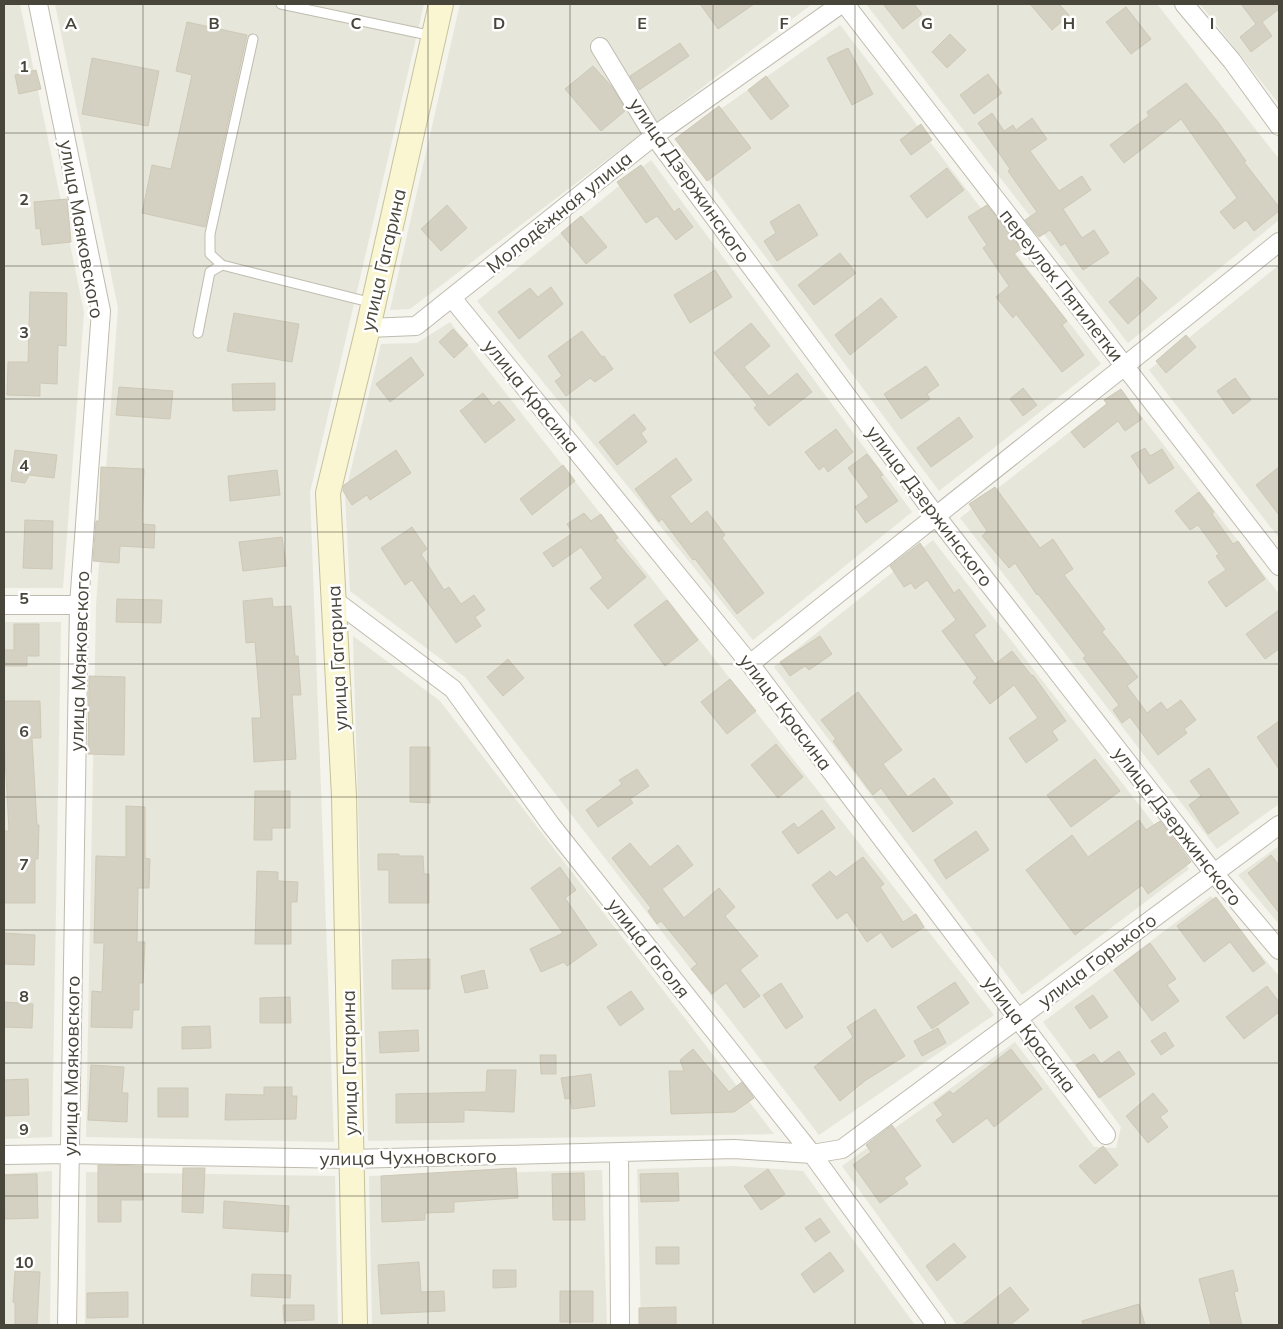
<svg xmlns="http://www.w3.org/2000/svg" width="1283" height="1329" font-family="Mulish,sans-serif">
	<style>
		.residential { fill: #e7e6da }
		.building { fill: #d4d0c2; stroke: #cec9b6 }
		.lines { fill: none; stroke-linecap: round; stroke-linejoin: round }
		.service-casing { stroke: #bfbcaf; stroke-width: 11 }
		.minor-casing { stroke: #bfbcaf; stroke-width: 20 }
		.secondary-casing { stroke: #c6c29a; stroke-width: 26 }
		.service { stroke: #fff; stroke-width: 9 }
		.minor { stroke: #fff; stroke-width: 18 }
		.secondary { stroke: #f9f6d1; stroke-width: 24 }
		.grid { fill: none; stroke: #48453a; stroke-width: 1; stroke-opacity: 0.55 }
		.labels { text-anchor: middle; stroke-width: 5; stroke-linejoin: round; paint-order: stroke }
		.street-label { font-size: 19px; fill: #48453a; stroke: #fff }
		.grid-label { font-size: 16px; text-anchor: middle; font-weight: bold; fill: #48453a; stroke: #fff; stroke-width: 5; stroke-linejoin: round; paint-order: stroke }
	</style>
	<rect width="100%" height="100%" fill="#f4f3ec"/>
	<path class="residential" d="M4,4H20L84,312L63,588H4Z
		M55,4H424L310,492L334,1142L86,1137L96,606L118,308Z
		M460,4H812L410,309L390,310Z
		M866,4H1157L1279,159V220L1128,343Z
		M1200,4H1279V104Z
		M840,25L1101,364L939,491L678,139Z
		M651,160L912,512L753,640L477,301Z
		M1279,265V538L1149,370Z
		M450,322L994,1015L819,1135L465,677L350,591L345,495L381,344L417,343Z
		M1122,391L1279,594V804L1217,849L960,518Z
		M933,540L1189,869L1022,995L774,667Z
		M4,622H61L52,1137L4,1139Z
		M353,636L440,701L774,1134L368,1141Z
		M1279,846V924L1238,875Z
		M1211,896L1279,976V1325H957L842,1166L1015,1042L1094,1147L1116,1148L1121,1127L1043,1022Z
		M734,1166L803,1171L915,1325H641L637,1169Z
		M602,1170L607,1325H372L369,1176Z
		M52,1171L50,1325H4V1174Z
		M86,1172L335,1176L338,1325H85Z"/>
	<path class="building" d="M700,4H754L718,29Z
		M883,4H914L922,14L903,29Z
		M1030,4H1059L1069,15L1052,30Z
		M1241,4H1279V9L1262,22L1272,36L1251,52L1240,37L1256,24Z
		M1126,7L1151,39L1131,54L1106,22Z
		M187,22L247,35L205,227L142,213L152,165L171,169L192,75L176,71Z
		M950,34L966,50L947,68L932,52Z
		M680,43L689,56L639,90L630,76Z
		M848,48L873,94L852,105L827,58Z
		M92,58L159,71L148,126L82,114Z
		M593,66L613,88L626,110L601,131L565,89Z
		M36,70L41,89L19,94L15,75Z
		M988,74L1002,93L974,114L960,95Z
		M766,76L789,106L771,120L748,90Z
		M1186,83L1218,122L1246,161L1244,162L1279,207V211L1254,231L1246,220L1234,229L1220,212L1237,198L1181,119L1124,163L1110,145L1149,116L1147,112Z
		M719,106L751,148L707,181L675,139Z
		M992,113L1004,131L1013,125L1016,130L1032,118L1047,139L1030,151L1059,191L1082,176L1091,190L1063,209L1082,238L1094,230L1109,253L1083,270L1065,243L1061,246L1050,230L1039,237L1025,220L1037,212L1008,171L1010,169L978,123Z
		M921,124L932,140L911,155L900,140Z
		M641,165L674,212L679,208L693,227L676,240L657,216L646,223L617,182Z
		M947,168L964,190L927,218L910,196Z
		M67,199L71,242L42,245L40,228L36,229L34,202Z
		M799,204L818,235L777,261L764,241L776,233L770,222Z
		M447,205L467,228L441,251L421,229Z
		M987,205L1021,249L1014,254L1067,321L1062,325L1084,355L1062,372L1016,314L1013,318L996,297L1009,286L983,248L987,245L968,217Z
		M581,216L607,247L586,264L561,233Z
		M840,253L856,273L814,305L798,285Z
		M715,270L732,297L690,323L674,295Z
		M1138,277L1157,298L1128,324L1109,302Z
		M551,287L563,304L519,339L498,312L530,288L538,297Z
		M30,292L67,293L66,346L58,345L57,384L40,383V396L7,395L8,362H28Z
		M881,298L897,317L850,355L835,335Z
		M234,313L299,324L292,362L227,351Z
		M751,323L770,346L744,367L769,396L797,373L812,392L769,426L754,408L757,405L733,376L736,373L733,376L714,353Z
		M453,329L468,345L454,358L439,342Z
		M582,331L602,357L604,356L613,369L595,382L590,378L566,396L555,381L562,376L548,356Z
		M1186,335L1196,347L1166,373L1156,361Z
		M411,357L424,375L390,402L376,384Z
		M926,366L939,385L927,394L930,399L901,419L884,394Z
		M1235,378L1251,400L1233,414L1217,391Z
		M275,383V410L233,411L232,384Z
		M119,387L173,391L170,419L116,415Z
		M1023,388L1037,405L1023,416L1010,399Z
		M1121,389L1142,419L1125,431L1118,421L1084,448L1071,432L1107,404L1104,400Z
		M483,393L493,406L499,401L515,420L485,443L460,411Z
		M634,414L646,429L641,433L647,442L617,465L599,442Z
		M959,417L973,437L931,467L917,448Z
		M836,429L853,452L828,472L824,466L819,470L805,452Z
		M1145,448L1150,456L1162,449L1174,468L1149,484L1131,456Z
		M15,450L57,455L54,478L29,475L25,483L11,481Z
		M396,450L411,473L370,500L367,495L352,505L343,491L344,485Z
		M867,454L883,475L880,476L898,501L866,523L855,507L869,497L848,468Z
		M676,458L692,480L670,496L691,524L707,511L725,535L722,538L764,593L737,614L695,559L693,560L662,519L659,522L635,489Z
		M563,465L575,481L532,515L520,499Z
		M101,467L144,469L142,524L155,525L154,548L120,546L119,563L93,561L96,521H99Z
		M1279,467V515L1256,485Z
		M277,470L280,495L230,501L228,476Z
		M995,487L1040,548L1053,539L1073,569L1064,575L1105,629L1102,632L1138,677L1127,686L1147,713L1161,702L1167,710L1181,700L1196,720L1184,729L1187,733L1158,755L1130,717L1122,723L1113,710L1119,705L1083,658L1086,656L1038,594L1037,595L1015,563L1009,568L982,536L987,531L969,504Z
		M1199,492L1214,512L1212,514L1233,544L1238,541L1265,579L1226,607L1208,582L1226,570L1216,556L1219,554L1198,525L1190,530L1175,511Z
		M584,513L591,521L601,514L618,538L615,540L646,577L608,609L590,588L603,578L581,547L553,567L543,553L573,533L567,524Z
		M25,520L53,521L52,569L23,568Z
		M412,527L427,549L421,554L444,590L449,587L461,604L474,595L485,610L475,617L481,626L456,643L412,580L405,585L381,548Z
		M282,537L286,566L243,571L239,542Z
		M920,543L954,593L959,589L986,626L974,635L995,664L1012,651L1032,676L1033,675L1066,721L1052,731L1058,740L1026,763L1009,738L1038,718L1014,685L990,704L973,682L977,678L942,631L956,620L927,580L915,589L911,583L904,587L890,566Z
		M272,598L273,607L291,606L295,656H298L301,695H292L296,759L254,762L252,718H261L255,642L246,643L243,601Z
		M117,599L162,600L161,623L116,622Z
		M667,600L698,640L665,666L634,625Z
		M1279,610V649L1265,659L1246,634Z
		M14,624H39V656H27V666H4V650H14Z
		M820,636L832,654L809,670L805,666L790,676L780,662Z
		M508,659L524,678L503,696L487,677Z
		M89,676L125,677L124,755L88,754Z
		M730,679L756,711L727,734L701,702Z
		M858,692L902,750L883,764L908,797L934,778L953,803L913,832L881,788L873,795L833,741L836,739L821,720Z
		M4,701H40L41,738H32L37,825H39L38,859H35V903H4V831H9L4,739Z
		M1279,721V769L1257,737Z
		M776,744L803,777L778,798L751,765Z
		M410,747H430V803L410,802Z
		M1095,759L1120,791L1071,827L1047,795Z
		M1209,768L1239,813L1208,834L1189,805L1201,796L1190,781Z
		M637,769L649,786L630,799L633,803L598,827L586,810L622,784L619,780Z
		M255,791H290V828H272V840H254Z
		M126,806L145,807V858L150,859L149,888H138L137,942H145L143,983H139V1010H133L132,1028L91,1027L92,991L102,992L104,943H94L96,856L126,857Z
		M822,810L835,828L798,854L782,832L794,823L798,828Z
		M1139,820L1146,830L1160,821L1191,862L1148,894L1142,885L1075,935L1026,870L1072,835L1088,857Z
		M976,831L989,850L946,879L934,860Z
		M630,843L650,867L678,845L693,865L662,889L684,918L719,888L735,907L725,916L758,956L740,970L760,996L744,1008L726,983L712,994L691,969L697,964L661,921L657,924L648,911L651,908L612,858Z
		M378,854H399V856H423L424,874H429V903H389V870H378Z
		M1271,855L1279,865V913L1248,873Z
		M863,857L884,884L880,887L903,922L916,914L924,927L892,948L881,932L867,942L847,912L837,919L812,885L830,871L836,877Z
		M560,867L576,890L565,898L597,945L567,966L564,962L541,972L530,949L563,933L531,888Z
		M257,871L278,872V881L298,882L297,902H291V944H255Z
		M1216,897L1265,963L1253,972L1230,942L1204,962L1177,926Z
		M4,933L35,935L34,965L4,964Z
		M1150,943L1176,979L1167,985L1179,1001L1152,1021L1114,970Z
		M430,959V989H392V960Z
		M484,970L488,988L465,993L461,976Z
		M955,982L969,1003L932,1029L917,1007Z
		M781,983L803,1017L786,1029L763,995Z
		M1267,986L1279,1002V1012L1244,1039L1226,1017Z
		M631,991L644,1009L620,1026L607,1007Z
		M1093,995L1108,1017L1090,1029L1075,1007Z
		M290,997L291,1023H260V998Z
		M4,1002L33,1004L32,1028L4,1027Z
		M875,1009L905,1056L866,1080L840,1101L814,1067L853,1037L847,1027Z
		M210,1026L211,1048L182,1049V1027Z
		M938,1028L946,1043L922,1056L914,1041Z
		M418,1030L419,1051L380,1053L379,1032Z
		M1165,1032L1174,1046L1161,1055L1151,1041Z
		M693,1049L729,1092L742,1082L754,1098L734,1112L671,1114L669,1071H684L680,1060Z
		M1011,1049L1042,1089L994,1127L987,1118L953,1143L936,1120L943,1115L934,1103L950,1091L953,1094Z
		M1119,1051L1135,1074L1099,1098L1076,1065L1094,1054L1101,1064Z
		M540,1055H556V1074H541Z
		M91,1065L124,1067L122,1093H128L127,1122L88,1120Z
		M487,1070H516L514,1112L464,1110V1122L396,1123V1094L486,1092Z
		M591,1074L595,1106L572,1109L570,1098L565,1099L561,1078Z
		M28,1079L29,1115L4,1116V1080Z
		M264,1087H292V1096H297L296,1119L225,1120L226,1094L264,1095Z
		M158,1088H188V1117H158Z
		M1153,1093L1168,1111L1160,1117L1168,1127L1148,1143L1126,1116Z
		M892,1125L921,1166L904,1178L908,1184L880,1203L853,1165L871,1152L866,1145Z
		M1103,1146L1118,1165L1095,1184L1079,1166Z
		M98,1165L143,1166V1200H121V1222H98Z
		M183,1168H205L203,1213L182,1212Z
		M516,1168L518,1198L454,1202V1212L425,1213V1220L382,1222L381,1176Z
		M768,1169L785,1194L761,1210L744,1186Z
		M584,1173L585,1220H553L552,1174Z
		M678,1173L679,1201L641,1202L640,1174Z
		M37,1174L38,1218L5,1219L4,1175Z
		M224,1201L289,1206L288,1232L223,1228Z
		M820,1218L830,1232L815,1242L805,1228Z
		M954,1243L966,1257L937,1281L926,1266Z
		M656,1247H679V1264H656Z
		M830,1252L844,1271L814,1293L801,1274Z
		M419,1262L421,1292L444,1291L445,1311L381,1314L378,1265Z
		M493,1270H516V1287L493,1288Z
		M1233,1270L1238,1291L1234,1292L1242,1325H1211L1199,1279Z
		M15,1271L40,1272L37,1325H15V1303L13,1302Z
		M252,1274L291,1275L290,1298L251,1296Z
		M1010,1287L1029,1310L1010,1325H962Z
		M560,1291H593V1322H560Z
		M128,1292V1317L87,1318V1293Z
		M1139,1304L1145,1325H1083L1082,1321Z
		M283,1305H314V1320L284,1321Z
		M676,1307V1325H639V1308Z"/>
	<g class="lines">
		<g class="service-casing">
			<path id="service" d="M281,4L433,36
				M253,39L210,234V254L222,265L373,303
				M198,333L210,272L222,265"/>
		</g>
		<g class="minor-casing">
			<path id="minor" d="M38,4L101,311L79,605L67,1325
				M845,4L1279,566
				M1184,4L1232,61L1279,126
				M600,47L654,136L936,516L1213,872L1279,950
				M452,298L750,664L1106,1135
				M368,328L416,326L654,136L841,4
				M334,600L453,689L551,825L812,1154L936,1325
				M4,605H79
				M750,664C926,523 1104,384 1279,242
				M619,1153L620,1325
				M4,1155L69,1154L351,1159L734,1149L812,1154L842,1149L1279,825"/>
		</g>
		<g class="secondary-casing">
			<path id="secondary" d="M355,1325L344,796L328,493L368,328L441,4"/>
		</g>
		<use href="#service" class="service"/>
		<use href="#minor" class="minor"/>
		<use href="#secondary" class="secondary"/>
	</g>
	<path class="grid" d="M143,4V1325M285,4V1325M428,4V1325M570,4V1325M713,4V1325M855,4V1325M998,4V1325M1140,4V1325M4,133H1279M4,266H1279M4,399H1279M4,532H1279M4,664H1279M4,797H1279M4,930H1279M4,1063H1279M4,1196H1279"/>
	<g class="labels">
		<g class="street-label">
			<text transform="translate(690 180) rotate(55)" y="7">улица Дзержинского</text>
			<text transform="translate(559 212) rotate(-39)" y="7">Молодёжная улица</text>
			<text transform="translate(82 229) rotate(80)" y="7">улица Маяковского</text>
			<text transform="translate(383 260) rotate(-77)" y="7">улица Гагарина</text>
			<text transform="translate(1062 285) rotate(52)" y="7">переулок Пятилетки</text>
			<text transform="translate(532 396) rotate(51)" y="7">улица Красина</text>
			<text transform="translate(930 506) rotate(53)" y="7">улица Дзержинского</text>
			<text transform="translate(337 658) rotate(-93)" y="7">улица Гагарина</text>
			<text transform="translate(79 661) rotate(-88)" y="7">улица Маяковского</text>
			<text transform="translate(786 712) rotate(53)" y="7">улица Красина</text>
			<text transform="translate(1178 826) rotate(52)" y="7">улица Дзержинского</text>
			<text transform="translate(649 948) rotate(52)" y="7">улица Гоголя</text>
			<text transform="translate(1097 960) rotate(-37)" y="7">улица Горького</text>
			<text transform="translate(1030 1034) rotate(53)" y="7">улица Красина</text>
			<text transform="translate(349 1063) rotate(-91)" y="7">улица Гагарина</text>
			<text transform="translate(71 1066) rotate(-89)" y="7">улица Маяковского</text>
			<text transform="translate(408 1157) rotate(-1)" y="7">улица Чухновского</text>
		</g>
	</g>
	<g class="grid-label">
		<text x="71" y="29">A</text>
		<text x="214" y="29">B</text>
		<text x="356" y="29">C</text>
		<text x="499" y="29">D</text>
		<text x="642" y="29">E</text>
		<text x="784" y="29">F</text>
		<text x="927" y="29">G</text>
		<text x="1069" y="29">H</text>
		<text x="1212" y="29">I</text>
		<text x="24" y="72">1</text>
		<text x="24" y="205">2</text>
		<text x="24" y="338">3</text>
		<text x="24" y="471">4</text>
		<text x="24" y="604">5</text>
		<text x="24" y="737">6</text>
		<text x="24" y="870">7</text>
		<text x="24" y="1002">8</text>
		<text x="24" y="1135">9</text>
		<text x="24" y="1268">10</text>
	</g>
	<rect width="1283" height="1329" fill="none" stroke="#48453a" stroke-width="10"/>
</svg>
